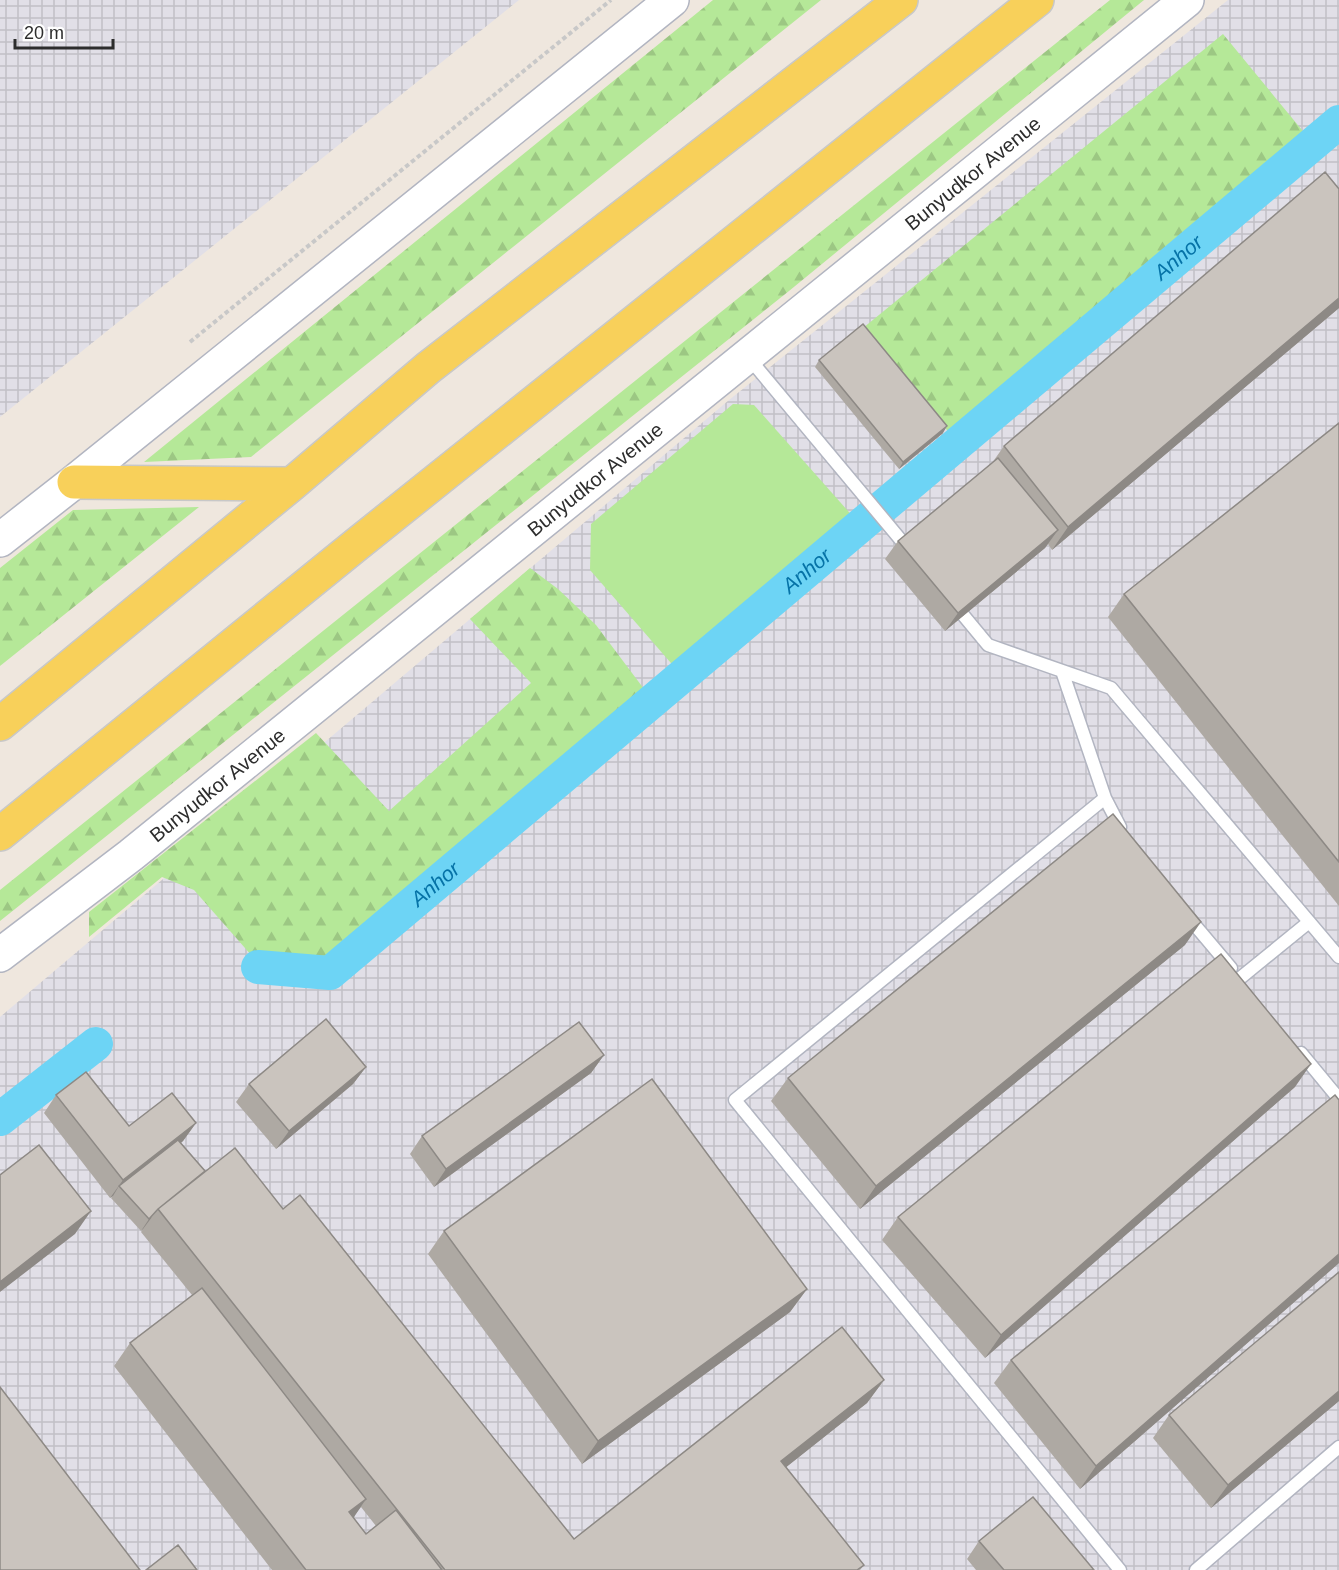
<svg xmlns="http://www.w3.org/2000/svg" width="1339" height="1570" font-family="Arial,sans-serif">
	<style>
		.industrial { fill: url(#industrial-grid) }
		.grass { fill: #b5e898 }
		.forest { fill: url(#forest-firs) }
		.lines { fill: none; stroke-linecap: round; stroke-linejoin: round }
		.canal { stroke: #6dd4f5; stroke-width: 34 }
		.lane-casing { stroke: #b2b5c1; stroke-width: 15 }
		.secondary-casing { stroke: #b2b5c1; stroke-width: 36 }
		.primary-casing { stroke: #c8c8c8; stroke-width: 36 }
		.path { stroke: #c8c8c8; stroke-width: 4; stroke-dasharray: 4.5 3; stroke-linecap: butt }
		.lane { stroke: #fff; stroke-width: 12 }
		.secondary { stroke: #fff; stroke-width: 33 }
		.primary { stroke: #f8d05a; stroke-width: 33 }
		.wall { fill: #aea9a3; fill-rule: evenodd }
		.shaded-wall { fill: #8d8985 }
		.building { fill: #cac4be; stroke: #8d8985; stroke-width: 1.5 }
		.labels { text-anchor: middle; stroke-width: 6; stroke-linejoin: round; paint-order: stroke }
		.street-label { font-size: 20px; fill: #2d2d2d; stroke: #fff }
		.water-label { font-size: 21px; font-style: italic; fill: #0673a7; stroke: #fff }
	</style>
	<defs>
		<pattern id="industrial-grid" width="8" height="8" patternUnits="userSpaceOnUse" patternTransform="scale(1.5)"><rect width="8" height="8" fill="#e1dfe7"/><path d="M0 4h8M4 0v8" fill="none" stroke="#c1c0c6"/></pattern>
		<pattern id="forest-firs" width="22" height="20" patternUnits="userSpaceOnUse" patternTransform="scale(1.5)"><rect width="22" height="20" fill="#b5e898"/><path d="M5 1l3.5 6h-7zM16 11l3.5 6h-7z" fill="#9cc783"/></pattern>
	</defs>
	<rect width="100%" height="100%" fill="#efe7de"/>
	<path class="industrial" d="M0,0H519L0,417Z
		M1228,0H1339V1570H0V1017L729,400Z"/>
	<path class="grass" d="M733,404L754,405L856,520L677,670L590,570L591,524Z"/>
	<path class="forest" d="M713,0H821L251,457L144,462Z
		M1110,0H1144L789,291L0,921V890Z
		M1223,34L1311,141L951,435L863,328Z
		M199,507L0,666V568L73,510Z
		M530,568L558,589L596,625L647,693L325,957L252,956L194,890L162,877L89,937V912L316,733L389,811L531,683L470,619Z"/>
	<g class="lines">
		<g class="canal">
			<path id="s1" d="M258,967L330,973L1339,122"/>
			<path d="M0,1119L96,1044"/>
		</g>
		<g class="lane-casing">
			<path id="lane" d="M748,357L910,551
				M954,604L988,645L1111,688L1339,957
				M1062,671L1105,798L1120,827
				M1105,798L735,1100L1120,1570
				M1188,917L1231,968
				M1239,979L1309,922
				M1301,1053L1339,1099
				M1196,1570L1339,1447"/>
		</g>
		<g class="secondary-casing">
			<g id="secondary">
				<path d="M0,540L74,482L672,0"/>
				<path id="s2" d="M0,955L131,855L1187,0"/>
			</g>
		</g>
		<g class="primary-casing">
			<path id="primary" d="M74,482L292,484
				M0,724L292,484L428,368L901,0
				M0,834L356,545L1037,0"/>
		</g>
		<path class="path" d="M190,342L611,0"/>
		<use href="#lane" class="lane"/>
		<use href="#secondary" class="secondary"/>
		<use href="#primary" class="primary"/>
	</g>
	<path class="wall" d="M1339,189V308L1052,550L1048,544L1045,548L945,631L885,559L898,541L992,463L1004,446Z
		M819,360L943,433L899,469L815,367Z
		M1339,423V906L1108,617L1124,594Z
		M1185,945L860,1209L771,1101L788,1078Z
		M604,1055L591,1073L434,1187L410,1154L422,1136Z
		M366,1067L353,1084L276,1149L236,1102L249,1084Z
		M1295,1087L985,1358L882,1240L898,1217Z
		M56,1095L129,1126L196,1123L183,1141L181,1143L205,1171L283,1209L574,1539L884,1380L867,1403L786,1467L864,1565L860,1570H272L114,1366L130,1343L192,1295L141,1232L143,1229L141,1231L111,1198L113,1196L110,1198L44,1113ZM361,1507L376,1526L366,1534L353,1517Z
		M1339,1100V1263L1080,1489L994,1383L1011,1360Z
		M444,1231L807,1289L790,1312L582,1464L428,1254Z
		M1339,1401L1211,1508L1153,1438L1169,1415Z
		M979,1541L1094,1570H976L967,1559Z"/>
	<path class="shaded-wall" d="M1339,298V308L1052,550L1068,527Z
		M947,426L943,433L899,469L903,462Z
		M1058,530L1045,548L945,631L958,613Z
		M1201,922L1185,945L860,1209L876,1186Z
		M604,1055L591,1073L434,1187L446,1169Z
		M1311,1064L1295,1087L985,1358L1001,1335Z
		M366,1067L353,1084L276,1149L289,1131Z
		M196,1123L183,1141L122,1189L119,1186L113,1196L110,1198L123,1180Z
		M91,1211L75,1234L0,1292V1282Z
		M152,1217L143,1229L141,1231L149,1219Z
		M1339,1254V1263L1080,1489L1096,1466Z
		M807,1289L790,1312L582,1464L598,1441Z
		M884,1380L867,1403L765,1484L781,1461Z
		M1339,1391V1401L1211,1508L1228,1485Z
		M366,1499L350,1523L349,1512Z"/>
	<path class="building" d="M1325,172L1339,189V298L1068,527L1004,446Z
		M863,324L947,426L903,462L819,360Z
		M1339,423V862L1124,594Z
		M998,458L1058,530L958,613L898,541Z
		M1113,814L1201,922L876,1186L788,1078Z
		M1221,954L1311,1064L1001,1335L898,1217Z
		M326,1019L366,1067L289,1131L249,1084Z
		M579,1022L604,1055L446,1169L422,1136Z
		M86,1072L129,1126L172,1093L196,1123L123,1180L56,1095Z
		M652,1079L807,1289L598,1441L444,1231Z
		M1335,1095L1339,1100V1254L1096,1466L1011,1360Z
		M178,1140L205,1171L158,1209L149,1219L119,1186Z
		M39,1145L91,1211L0,1282V1175Z
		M235,1148L283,1209L300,1195L574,1539L842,1327L884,1380L781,1461L864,1565L857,1570H445L158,1209Z
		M1339,1272V1391L1228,1485L1169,1415Z
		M202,1288L366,1499L349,1512L366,1534L396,1510L442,1570H306L130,1343Z
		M0,1387L140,1570H0Z
		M1033,1497L1094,1570H1004L979,1541Z
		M178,1545L197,1570H146Z"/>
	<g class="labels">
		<g class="street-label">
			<text dy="7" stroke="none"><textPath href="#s2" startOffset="1248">Bunyudkor Avenue</textPath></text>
			<text dy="7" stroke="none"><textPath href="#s2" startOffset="762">Bunyudkor Avenue</textPath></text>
			<text dy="7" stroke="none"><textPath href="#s2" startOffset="276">Bunyudkor Avenue</textPath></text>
		</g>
		<g class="water-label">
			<text dy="7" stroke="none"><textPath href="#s1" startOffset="1182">Anhor</textPath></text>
			<text dy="7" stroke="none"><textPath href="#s1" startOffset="696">Anhor</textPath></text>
			<text dy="7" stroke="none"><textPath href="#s1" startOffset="210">Anhor</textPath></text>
		</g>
	</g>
	<path d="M15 39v9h98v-9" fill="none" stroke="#2d2d2d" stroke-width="3"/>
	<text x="24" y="39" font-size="18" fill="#2d2d2d" stroke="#ffffff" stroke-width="4.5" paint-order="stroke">20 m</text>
</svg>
